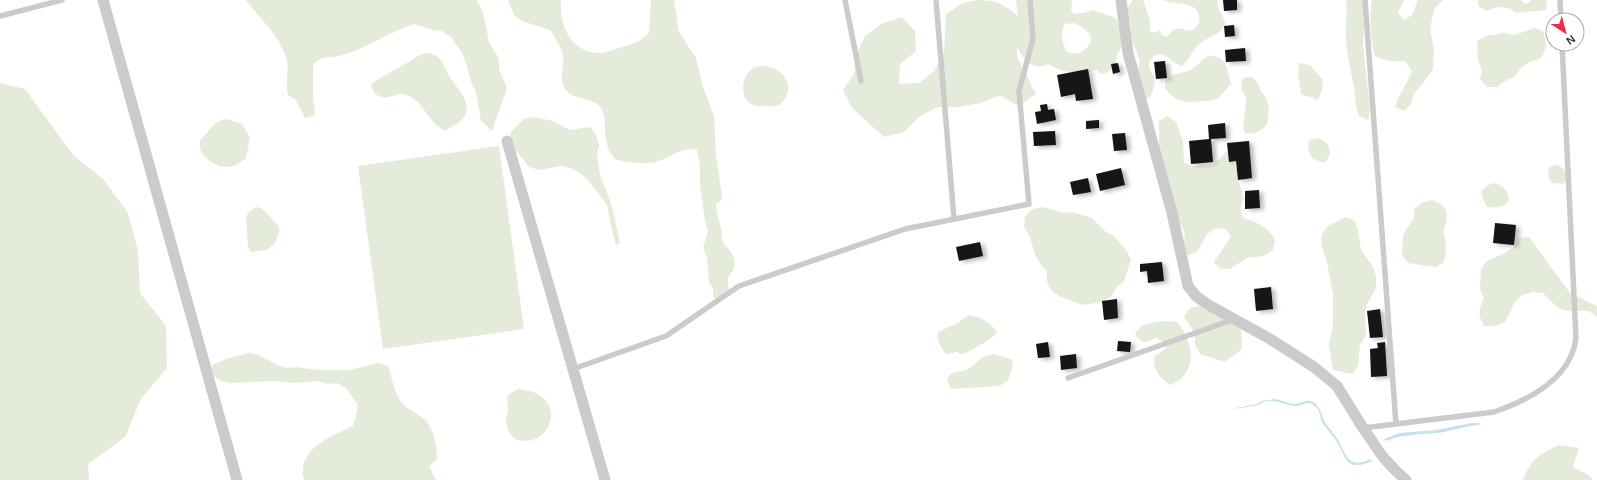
<svg xmlns="http://www.w3.org/2000/svg" width="1597" height="480" font-family="Helvetica,sans-serif">
	<style>
		.green { fill: #e5ebdb; fill-rule: evenodd }
		.water { fill: #c7e0eb }
		.building { fill: #151515; filter: url(#shadow) }
		.lines { fill: none; stroke-linecap: round; stroke-linejoin: round }
		.lane { stroke: #cbcbcb; stroke-width: 5.5 }
		.street { stroke: #cbcbcb; stroke-width: 11 }
	</style>
	<defs>
		<filter id="shadow"><feDropShadow dx="4" dy="2" stdDeviation="2" flood-color="#0004"/></filter>
	</defs>
	<rect width="100%" height="100%" fill="#fff"/>
	<path class="green" d="M246,0H477L483,12L489,42L499,59V69L507,88L492,131L481,121L476,92L471,82L466,63L462,53L451,37L442,31L433,30L414,24C388,32 366,49 339,56C327,59 324,55 313,64V95L315,115L305,118L296,100L288,95C285,83 289,72 287,61C282,38 260,19 246,0Z
		M508,0H561C559,26 571,53 600,53C606,53 613,50 619,48C631,45 640,42 649,33L651,0H674L679,32L696,58L703,87L714,116L716,155L722,197V200L716,204C716,213 720,221 721,229C722,233 722,238 723,242C726,249 732,248 734,260C737,277 722,270 730,291L716,300L713,296V288L709,282L707,257L703,248L708,231L705,221L700,185V165L697,150C679,146 672,158 655,162C646,164 624,163 615,159C606,148 605,139 605,125C605,122 605,118 604,115C598,94 575,103 565,89C558,78 565,66 563,55C561,46 555,38 550,30L522,21L514,15Z
		M977,0C997,0 1003,4 1018,16L1016,0H1072L1071,10L1074,14L1088,12L1093,10L1116,18L1118,22L1124,42L1117,56L1115,67L1106,73L1101,74L1097,70L1092,71L1083,75L1073,72L1062,71L1048,64C1032,72 1024,59 1017,47V57L1036,94L1018,106L1000,95L981,103L959,107H938L920,116L904,132L884,137L852,108L843,90L854,74L857,53L865,36L881,24L902,17L915,31L916,51L900,64L899,84L919,83L934,71L944,54L946,14L963,3ZM1074,23C1081,26 1095,34 1090,43C1088,48 1082,51 1078,54L1067,52C1062,44 1060,33 1065,24Z
		M1133,0H1143L1150,20V31L1155,33L1160,30L1162,35L1167,37C1170,34 1172,30 1176,29C1182,27 1186,32 1192,30C1203,25 1201,10 1191,6C1182,2 1171,4 1163,0H1217L1219,10L1226,23C1218,38 1207,36 1197,46C1191,52 1189,61 1182,66C1173,64 1170,57 1163,55C1156,53 1148,58 1149,67C1150,72 1155,75 1155,81C1155,86 1152,92 1151,96L1146,99L1138,70L1140,60L1130,36L1131,27L1125,12Z
		M1346,0H1363L1364,25L1363,46L1370,109L1368,120L1359,116C1354,103 1356,94 1353,82C1350,66 1346,51 1346,34C1345,22 1348,12 1346,0Z
		M1372,0H1404L1398,13L1404,20L1412,15L1418,0H1443L1434,9L1430,29L1434,49L1433,70L1414,94L1411,104L1404,111L1395,107C1399,94 1407,84 1412,71L1405,61C1393,62 1386,61 1375,56C1370,38 1369,18 1372,0Z
		M1478,0H1520L1526,4L1532,0H1547L1546,10L1517,13L1508,8L1496,7L1487,11L1478,6Z
		M1534,28L1543,31C1547,43 1547,49 1540,59L1529,62L1521,68L1515,76L1505,81L1497,87H1487L1480,79L1482,70L1478,61L1477,41L1486,36L1505,33L1515,35Z
		M428,53C432,54 436,55 439,58C444,62 444,69 448,74C454,85 470,98 466,113C464,121 452,126 445,131C440,128 434,124 431,119C423,109 420,101 407,95C396,90 389,103 377,95C373,92 372,89 371,84C382,76 393,71 405,64C413,60 418,54 428,53Z
		M1209,56C1227,55 1227,70 1231,84C1227,88 1223,94 1218,98C1213,101 1208,101 1203,101C1185,103 1176,103 1165,88V82L1172,75C1180,73 1190,72 1196,66C1201,62 1203,58 1209,56Z
		M1299,63L1310,65L1323,80L1322,90L1318,100L1301,94L1298,73Z
		M765,66C770,67 776,69 780,72C791,81 791,99 777,106C774,107 769,106 765,106C761,106 756,106 753,105C738,99 741,71 756,67C759,66 762,66 765,66Z
		M1247,77H1252L1259,85L1260,90L1266,98L1269,108L1267,124L1264,128L1255,133L1250,134L1245,133L1243,128L1246,101V97L1241,88L1242,79Z
		M0,83L25,89L73,155L103,179L128,213L138,251L140,293L166,326L167,368L141,399L125,437L88,464L89,480H0Z
		M1167,116L1176,122L1183,141L1184,163L1194,166L1214,165L1227,151L1237,169L1238,179L1244,198L1240,208L1243,218C1258,223 1266,225 1275,240L1273,250L1264,256L1247,258L1230,269H1220L1214,262L1231,237L1226,229L1216,228L1207,234L1197,252L1186,256L1182,247C1187,235 1185,231 1178,220L1159,162V121Z
		M534,117L553,121L570,130L590,127L596,135L599,145L597,155L600,175L611,203L620,243L616,245L613,235L607,205L588,180L580,173L571,168L561,166L540,170L529,167L516,151L512,142L510,133L524,119Z
		M227,119L242,124L250,137L246,158C240,163 234,167 227,167C215,167 197,156 200,142C200,138 205,136 207,133C212,126 218,120 227,119Z
		M1319,138L1328,144L1330,154L1325,163L1313,159L1308,150L1309,140Z
		M499,146L524,329L383,349L358,166Z
		M1557,164L1565,170L1567,180L1563,184L1552,183L1549,179L1548,168Z
		M1493,183C1503,185 1508,190 1509,200C1504,208 1496,208 1487,207C1480,194 1478,189 1493,183Z
		M1432,200C1444,204 1449,210 1446,224C1445,227 1443,230 1444,233C1446,245 1447,249 1444,262L1436,267L1408,263L1402,255L1403,235L1414,218V209L1422,203Z
		M256,207L261,208L265,211L279,227V232L275,243L267,250L251,252L248,247L246,217L248,213Z
		M1043,207L1063,213L1073,212L1092,218L1106,232L1114,236L1127,251L1131,260L1124,281L1116,288L1111,297L1102,302L1082,305L1059,296L1051,290L1047,281V271L1040,264L1035,254L1029,235L1024,227L1025,216L1033,209Z
		M1346,217L1355,221L1358,230L1361,250L1373,267L1376,277V288L1366,306L1365,316L1366,336L1360,345L1358,365L1353,374L1333,370L1329,345L1333,325V294L1327,263L1321,244L1322,234L1328,226Z
		M1529,237L1570,293L1597,306V317L1589,311H1567L1558,308L1543,293L1533,292L1522,295L1515,302L1505,322L1496,326H1484C1478,315 1478,309 1484,299L1480,289L1481,269L1487,261L1505,253L1514,247L1519,238Z
		M1199,306L1219,310L1235,322L1241,330L1242,349L1225,362L1200,354L1195,345V334L1184,317L1190,308Z
		M969,315C981,317 991,322 997,333L989,340L966,353L961,354L956,352L946,354C941,347 936,341 938,332L956,324Z
		M1167,321L1177,322C1194,342 1199,374 1170,385C1160,377 1153,371 1154,357L1166,348L1165,343L1156,338L1146,342L1141,341L1135,334C1141,322 1155,322 1167,321Z
		M249,353L259,355L277,365L287,368L297,367L317,370H349L379,363L388,366C392,377 394,395 403,404C409,411 420,414 426,421C434,430 437,448 437,459L429,466L436,480H304C295,450 332,436 353,426L356,416L358,405L346,388L337,383L327,384L317,381L295,383L274,381L232,383L221,381L212,375V365L229,358Z
		M993,354L1008,358L1012,360L1013,366L1008,381L999,386L951,389L947,381L949,376L952,373L967,370L983,357Z
		M518,389C572,393 552,452 514,439C510,434 505,425 506,419C507,415 508,413 508,409C507,397 504,396 518,389Z
		M1559,445L1579,448L1573,467L1590,476L1593,480H1523C1531,459 1539,454 1559,445Z"/>
	<path class="water" d="M1275,399C1281,400 1287,403 1293,404C1300,405 1306,398 1313,402C1321,406 1321,416 1325,422C1329,428 1334,434 1338,440C1346,456 1349,469 1371,459L1372,461C1347,472 1347,460 1337,442C1333,435 1326,429 1322,422C1320,417 1320,410 1315,406C1308,399 1303,406 1295,406C1286,405 1278,401 1268,401C1262,401 1260,406 1254,406C1248,407 1242,407 1236,409V408L1257,404L1262,401Z
		M1472,423H1480L1479,425C1464,426 1450,432 1436,433C1418,435 1403,434 1386,441L1384,439L1400,433L1436,430Z"/>
	<path class="building" d="M1223,0H1237V10L1224,11Z
		M1234,25L1235,36L1225,37L1224,26Z
		M1245,48L1246,61L1226,62L1225,50Z
		M1165,61L1167,78L1156,79L1154,62Z
		M1118,63L1120,72L1113,74L1111,64Z
		M1088,69L1093,99L1076,101L1075,94L1061,97L1057,75Z
		M1047,104L1048,110L1054,109L1056,120L1037,124L1035,112L1041,111L1040,105Z
		M1099,120V128L1086,129V121Z
		M1225,123L1226,138L1211,139L1213,162L1191,164L1189,141L1209,139L1208,125Z
		M1055,131L1056,145L1034,146L1033,132Z
		M1125,133L1127,150L1114,151L1112,134Z
		M1249,141L1252,178L1238,180L1236,161L1229,162L1227,143Z
		M1121,168L1125,185L1100,191L1096,174Z
		M1088,178L1091,192L1073,195L1070,182Z
		M1259,190L1260,208L1245,209V191Z
		M1495,223L1516,225L1514,245L1493,243Z
		M980,242L983,256L959,261L956,247Z
		M1162,262L1164,281L1148,283L1147,271L1140,272V264Z
		M1271,287L1273,309L1256,311L1254,289Z
		M1117,299L1118,318L1104,320L1102,301Z
		M1380,309L1383,337L1370,338L1367,311Z
		M1118,341L1131,342L1130,352L1117,351Z
		M1048,342L1050,357L1038,358L1036,344Z
		M1385,342L1387,376L1371,377L1370,349L1378,348L1377,343Z
		M1076,354L1077,368L1061,370L1060,356Z"/>
	<g class="lines">
		<path class="lane" d="M845,0L861,81
			M936,0L954,219
			M1365,0L1396,424
			M1560,0L1561,20
			M0,16L62,0
			M573,369L666,336L739,286L905,229L1029,204L1019,91L1033,39L1030,0
			M1068,378L1235,319
			M1363,428L1494,412C1529,400 1571,379 1576,338L1562,44"/>
		<path class="street" d="M103,0L237,480
			M1121,0L1128,53L1172,213L1188,286L1196,296L1207,304L1270,339L1314,367L1337,386L1363,428L1383,457L1396,471L1406,480
			M507,141L605,480"/>
	</g>
	<g transform="translate(1565 32) rotate(144)"><circle r="19" fill="#ffffff" stroke="#ababab"/>
	<path d="M0-3L7 15L0 10L-7 15Z" fill="#e4314e"/>
	<text y="-6" font-size="11" font-weight="bold" text-anchor="middle" fill="#2e2e2e">N</text>
	</g>
</svg>
